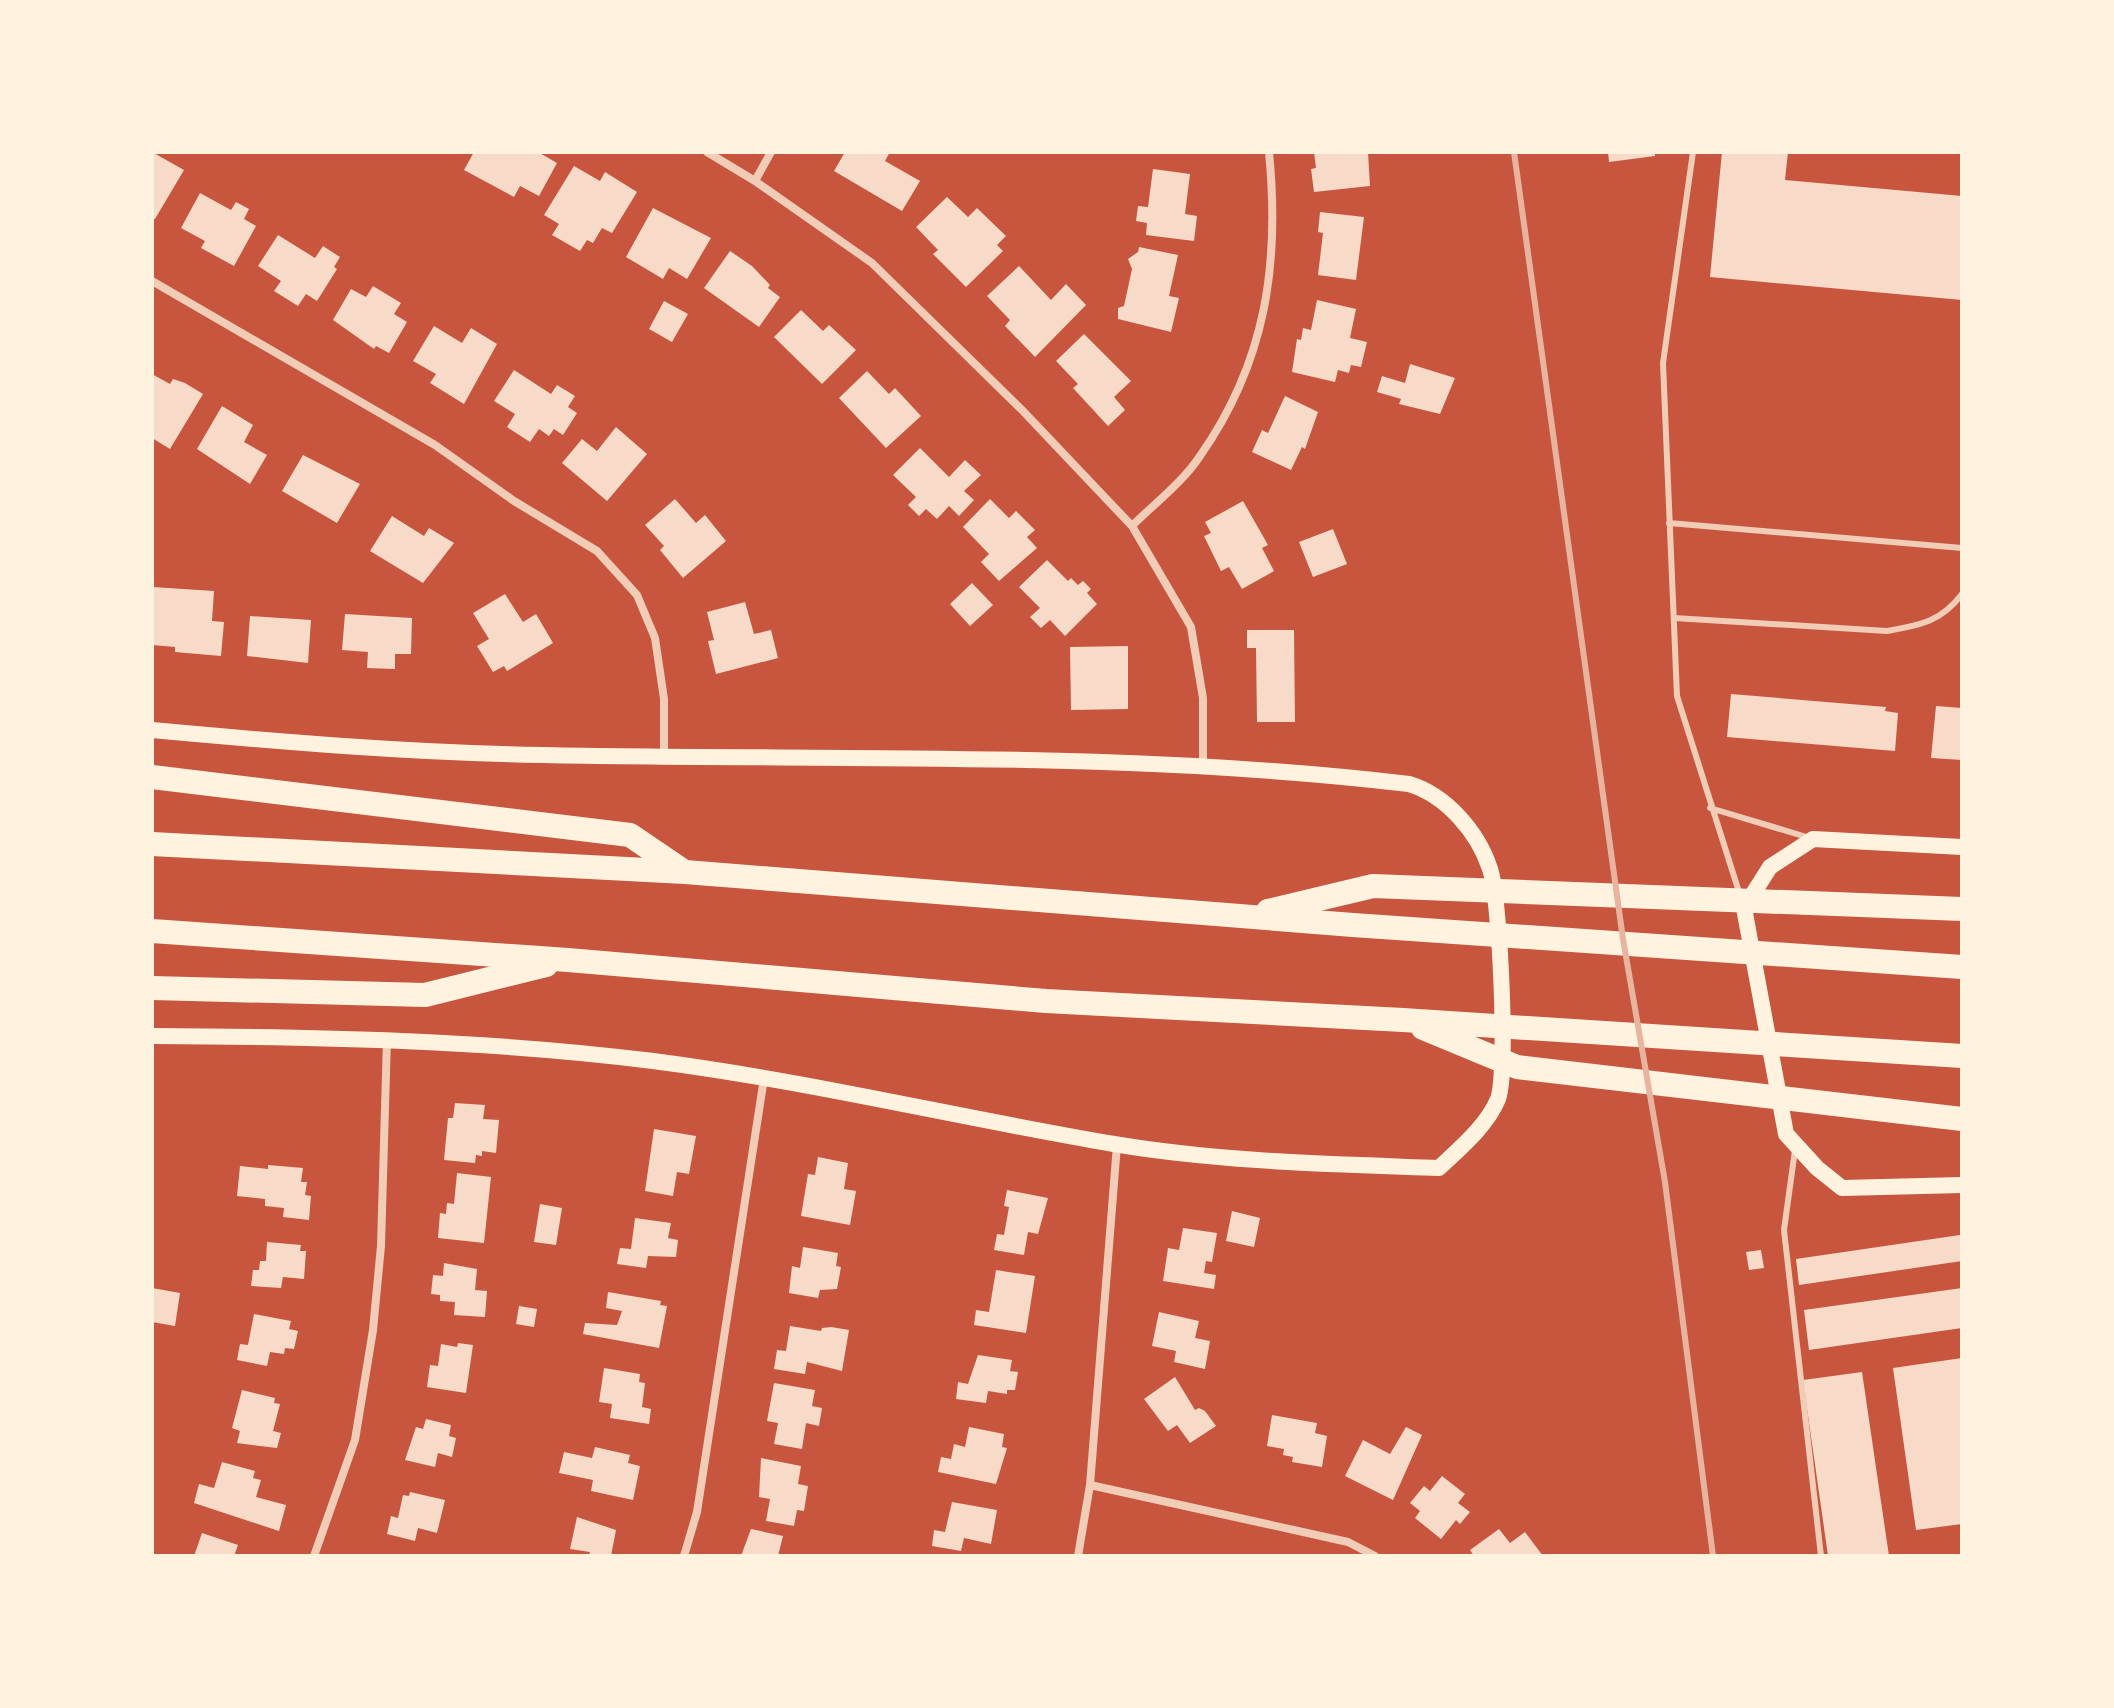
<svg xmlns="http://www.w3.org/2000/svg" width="2114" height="1708" font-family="Lato,sans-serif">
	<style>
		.building { fill: #f7dbc8 }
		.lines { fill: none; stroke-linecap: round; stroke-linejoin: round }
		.service { stroke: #f1ccb7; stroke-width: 6 }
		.minor { stroke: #f1ccb7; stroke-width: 8 }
		.secondary { stroke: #fff3e0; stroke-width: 16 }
		.motorway { stroke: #fff3e0; stroke-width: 24 }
		.rail { stroke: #e9b49f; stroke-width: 6 }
	</style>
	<rect width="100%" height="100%" fill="#c8553d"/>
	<path class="building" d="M152,152L184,170L155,219L152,218Z
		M474,152H538L557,163L539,196L520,186L514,197L464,170Z
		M845,152H890L885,161L920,181L902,211L834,171Z
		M1314,152H1368L1370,186L1314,192L1311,169L1316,168Z
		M1608,152H1655V156L1609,162Z
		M1722,152H1788L1785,180L1962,196V300L1710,277Z
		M574,166L600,181L605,172L637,192L612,233L602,228L593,243L587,240L580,251L552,235L559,224L544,215Z
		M1153,169L1190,174L1185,214L1197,216L1194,241L1146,235L1147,223L1136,221L1138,206L1148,207Z
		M200,193L231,210L236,202L249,209L244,219L256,226L234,266L201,248L205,241L181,228Z
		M947,197L968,217L977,208L1006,236L997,245L1003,251L966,287L933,254L938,250L916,227Z
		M653,208L711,238L687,279L669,268L663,279L626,257Z
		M1320,212L1364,217L1356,280L1318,275L1323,233L1318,232Z
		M278,235L315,258L323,246L340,257L334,267L337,269L317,301L306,294L298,306L274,291L281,281L258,266Z
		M1139,247L1178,255L1169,296L1179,298L1171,332L1118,319V308L1124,306L1132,269L1128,259L1138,252Z
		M730,251L752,266L770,285L768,288L780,297L759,327L704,288Z
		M1019,266L1051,300L1066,284L1086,305L1035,357L1005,326L1010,320L987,296Z
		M373,286L401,303L394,314L407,322L389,353L376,346L374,349L333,320L351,289L366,297Z
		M1317,300L1356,309L1350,338L1367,342L1361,367L1351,365L1349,373L1338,370L1335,382L1292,372L1297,339L1301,340L1303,328L1311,330Z
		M664,301L688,314L672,342L649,329Z
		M801,310L823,331L829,325L856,350L822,384L774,337Z
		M434,326L462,343L471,328L497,344L464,404L430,383L436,374L413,361Z
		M1084,334L1131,381L1114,397L1125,410L1108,426L1073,388L1078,384L1056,361Z
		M1410,364L1455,378L1440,414L1399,404L1401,399L1377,392L1382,376L1405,383Z
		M514,370L551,394L557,385L575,396L568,407L577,413L563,435L554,429L549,436L539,429L530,442L507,427L515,414L494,401Z
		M867,371L889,394L895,388L921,416L886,448L839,398Z
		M152,374L170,384L173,379L185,383L203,394L170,449L152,438Z
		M1285,396L1318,412L1305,449L1302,447L1291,470L1252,452L1262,430L1268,433Z
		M222,406L253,425L244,442L267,455L250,484L197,449Z
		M616,427L647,454L607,501L562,463L582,439L597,451Z
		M920,448L949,477L965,460L981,475L964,491L974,500L959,516L949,506L937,519L926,509L919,516L908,505L916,497L893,475Z
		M303,455L360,484L337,523L282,491Z
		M675,499L696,523L705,515L726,541L683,578L660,550L664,546L645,525Z
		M990,499L1009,518L1016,511L1035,530L1027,537L1037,548L999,581L981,562L989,554L963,527Z
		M1243,501L1268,545L1262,548L1274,571L1242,589L1229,567L1221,571L1204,536L1211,533L1205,522Z
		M392,516L424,536L429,528L454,543L423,583L370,551Z
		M1333,529L1347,564L1313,577L1299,542Z
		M1047,560L1068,581L1071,578L1078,585L1083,581L1091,589L1087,593L1097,604L1065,636L1050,620L1041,628L1030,617L1040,608L1019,587Z
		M972,583L993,605L970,626L950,604Z
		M153,587L214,591L212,621L224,622L221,656L175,652V647L152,645Z
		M505,594L523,622L536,614L553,643L507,671L504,666L493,672L477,646L489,639L473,613Z
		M745,602L754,634L771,630L778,658L716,674L708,641L714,640L707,612Z
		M345,614L412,618L411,654H395V669L367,668L368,652L342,650Z
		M250,616L311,620L308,663L247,656Z
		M1247,630H1294L1295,722H1257L1256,648H1247Z
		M1128,646V709L1071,710L1070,647Z
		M1731,694L1886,707L1885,711L1898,713L1895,751L1727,737Z
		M1936,706L1962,708V760L1931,758Z
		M455,1103L485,1105L483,1119L499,1120L496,1153L482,1151V1156L476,1155L475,1163L444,1160L448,1118H453Z
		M654,1129L696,1136L689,1174L677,1172L673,1196L645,1191Z
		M818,1157L848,1163L844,1189L856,1191L850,1225L801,1216L808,1174L815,1175Z
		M268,1165L303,1168L301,1182H307L305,1195L311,1196L309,1220L283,1217L284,1208L265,1206V1199L237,1196L240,1166L268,1169Z
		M457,1173L491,1177L484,1243L438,1238L440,1213L446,1214L447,1203L454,1204Z
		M1007,1190L1048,1198L1038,1234L1028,1232L1024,1255L994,1250L997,1234L1004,1235L1009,1207L1004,1206Z
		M540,1204L562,1208L556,1245L534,1242Z
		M1232,1211L1260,1218L1254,1247L1226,1241Z
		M635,1218L671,1223L668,1238L678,1240L676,1257L648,1256L646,1268L617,1264L620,1248L631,1249Z
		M1183,1228L1217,1233L1212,1262L1206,1261L1204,1273L1216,1275L1214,1289L1163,1281L1168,1248L1179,1250Z
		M1960,1235L1962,1261L1799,1285L1796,1259Z
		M267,1242L301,1245L300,1251H306L304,1279L283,1277L281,1288L251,1286L253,1270H259L260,1261H266Z
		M803,1247L838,1253L836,1266L841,1267L837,1289L820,1290L818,1298L789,1293L792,1266L800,1268Z
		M1761,1250L1764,1268L1749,1270L1746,1252Z
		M444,1263L477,1269L475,1290L487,1291L485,1317L454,1315L455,1302L440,1301V1295L431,1294L433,1275L443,1276Z
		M996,1270L1035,1276L1026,1333L974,1325L976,1310L989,1312Z
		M152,1288L180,1293L175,1326L152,1322Z
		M1962,1288V1328L1809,1350L1804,1310Z
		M608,1292L661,1301L660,1305L667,1306L659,1348L583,1334L585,1323L617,1325L622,1311L606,1308Z
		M519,1306L537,1309L534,1327L516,1324Z
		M1159,1312L1199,1321L1195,1338L1210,1341L1205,1369L1174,1362L1176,1351L1152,1346Z
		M254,1314L291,1321L289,1329L298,1331L294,1349L285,1348L284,1354L270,1352L267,1366L237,1360L240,1344L248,1345Z
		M790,1326L821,1331L822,1328L831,1327L849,1330L842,1371L807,1362L805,1374L774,1369L777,1350L786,1351Z
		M458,1343L473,1345L466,1393L427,1387L430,1365L438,1366L441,1344L457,1347Z
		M978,1355L1012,1360L1010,1371L1018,1372L1015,1390H1007V1394L988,1391L986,1403L956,1399L958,1382L968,1384Z
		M1962,1358V1524L1916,1530L1893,1368Z
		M604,1368L640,1374L639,1382L645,1383L642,1407L651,1409L649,1424L610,1418L612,1404L599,1402Z
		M1862,1372L1889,1556H1828L1803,1380Z
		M1175,1377L1195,1410L1199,1408L1205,1411L1216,1426L1190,1443L1177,1425L1168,1431L1144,1399Z
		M774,1383L815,1390L812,1406L822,1408L819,1426L806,1423L802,1449L774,1444L778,1423L767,1421Z
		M242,1390L275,1398L274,1403L280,1404L273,1431L281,1433L277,1448L237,1443L240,1431L232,1428Z
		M1272,1415L1317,1423L1315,1433L1327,1436L1322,1467L1292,1462L1293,1457L1283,1455L1284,1449L1267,1446Z
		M426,1419L451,1425L449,1436L456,1438L452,1457L438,1453L435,1467L405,1460L416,1427L423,1429Z
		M969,1427L1004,1434L1002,1447L1007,1448L996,1484L938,1472L941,1457L951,1459L954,1444L965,1447Z
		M1406,1427L1422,1435L1393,1500L1345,1476L1363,1440L1390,1454Z
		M595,1447L630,1455L628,1463L640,1466L633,1500L591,1491L593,1480L559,1473L564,1452L592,1458Z
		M761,1458L801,1466L798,1484L808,1486L804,1511L797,1510L794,1526L766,1521L770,1499L759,1497Z
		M222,1462L255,1471L253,1478L261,1480L256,1497L286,1505L279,1531L194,1503L199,1484L214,1488Z
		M1442,1476L1465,1494L1458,1503L1470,1512L1460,1524L1456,1520L1441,1539L1415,1518L1420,1511L1410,1503L1424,1486L1430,1491Z
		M410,1492L445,1500L437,1533L418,1528L415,1541L387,1534L391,1516L398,1518L403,1495L409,1496Z
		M952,1502L997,1510L991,1544L964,1538L961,1551L932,1546L934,1530L945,1532Z
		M577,1517L616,1530L611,1556H589L590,1552L570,1549Z
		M751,1529L783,1536L778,1556H741Z
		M1499,1529L1510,1543L1525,1532L1543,1556H1474L1470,1550Z
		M202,1533L238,1545L234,1556H194Z"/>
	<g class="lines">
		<path class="service" d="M1693,152L1663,363L1677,696L1739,892
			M1669,523L1962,548
			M1674,618L1887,631C1920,625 1941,622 1962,594
			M1710,808L1810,838
			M1795,1150L1784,1230L1821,1556"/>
		<path class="minor" d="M707,152L755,181L872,263L1023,411L1132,526L1191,627L1203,698V765
			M755,181L771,152
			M152,281L435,445L514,501L597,551L637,595L655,638L664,699V756
			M1132,526C1154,504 1183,482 1200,456C1266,362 1280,264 1269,152
			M1090,1485L1348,1542L1375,1556
			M314,1556L355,1440L373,1330L381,1246L387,1039
			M684,1556L697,1512L764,1078
			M1078,1556L1090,1485L1117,1145"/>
		<path class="secondary" d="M152,730C282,742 413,753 543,755C832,761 1122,750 1409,784C1446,795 1478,832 1490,869C1500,897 1508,1072 1498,1099C1487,1126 1459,1149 1439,1168C1331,1164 1221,1162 1114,1144C960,1118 808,1081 653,1061C486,1040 319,1037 152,1036
			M1962,847L1813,839L1770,867L1744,908L1786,1134L1817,1168L1842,1188L1962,1185"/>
		<path class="motorway" d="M152,777L630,835L683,871
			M152,844L685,872L1353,925L1962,967
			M1268,911L1373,886L1962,909
			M152,931L568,960L1046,1001L1403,1020L1962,1056
			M152,988L425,995L546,965
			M1423,1028L1517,1067L1962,1119"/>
		<path class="rail" d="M1514,152L1623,939L1665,1182L1713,1556"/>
	</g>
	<rect width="2114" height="1708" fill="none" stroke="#fff3e0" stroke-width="308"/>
</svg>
